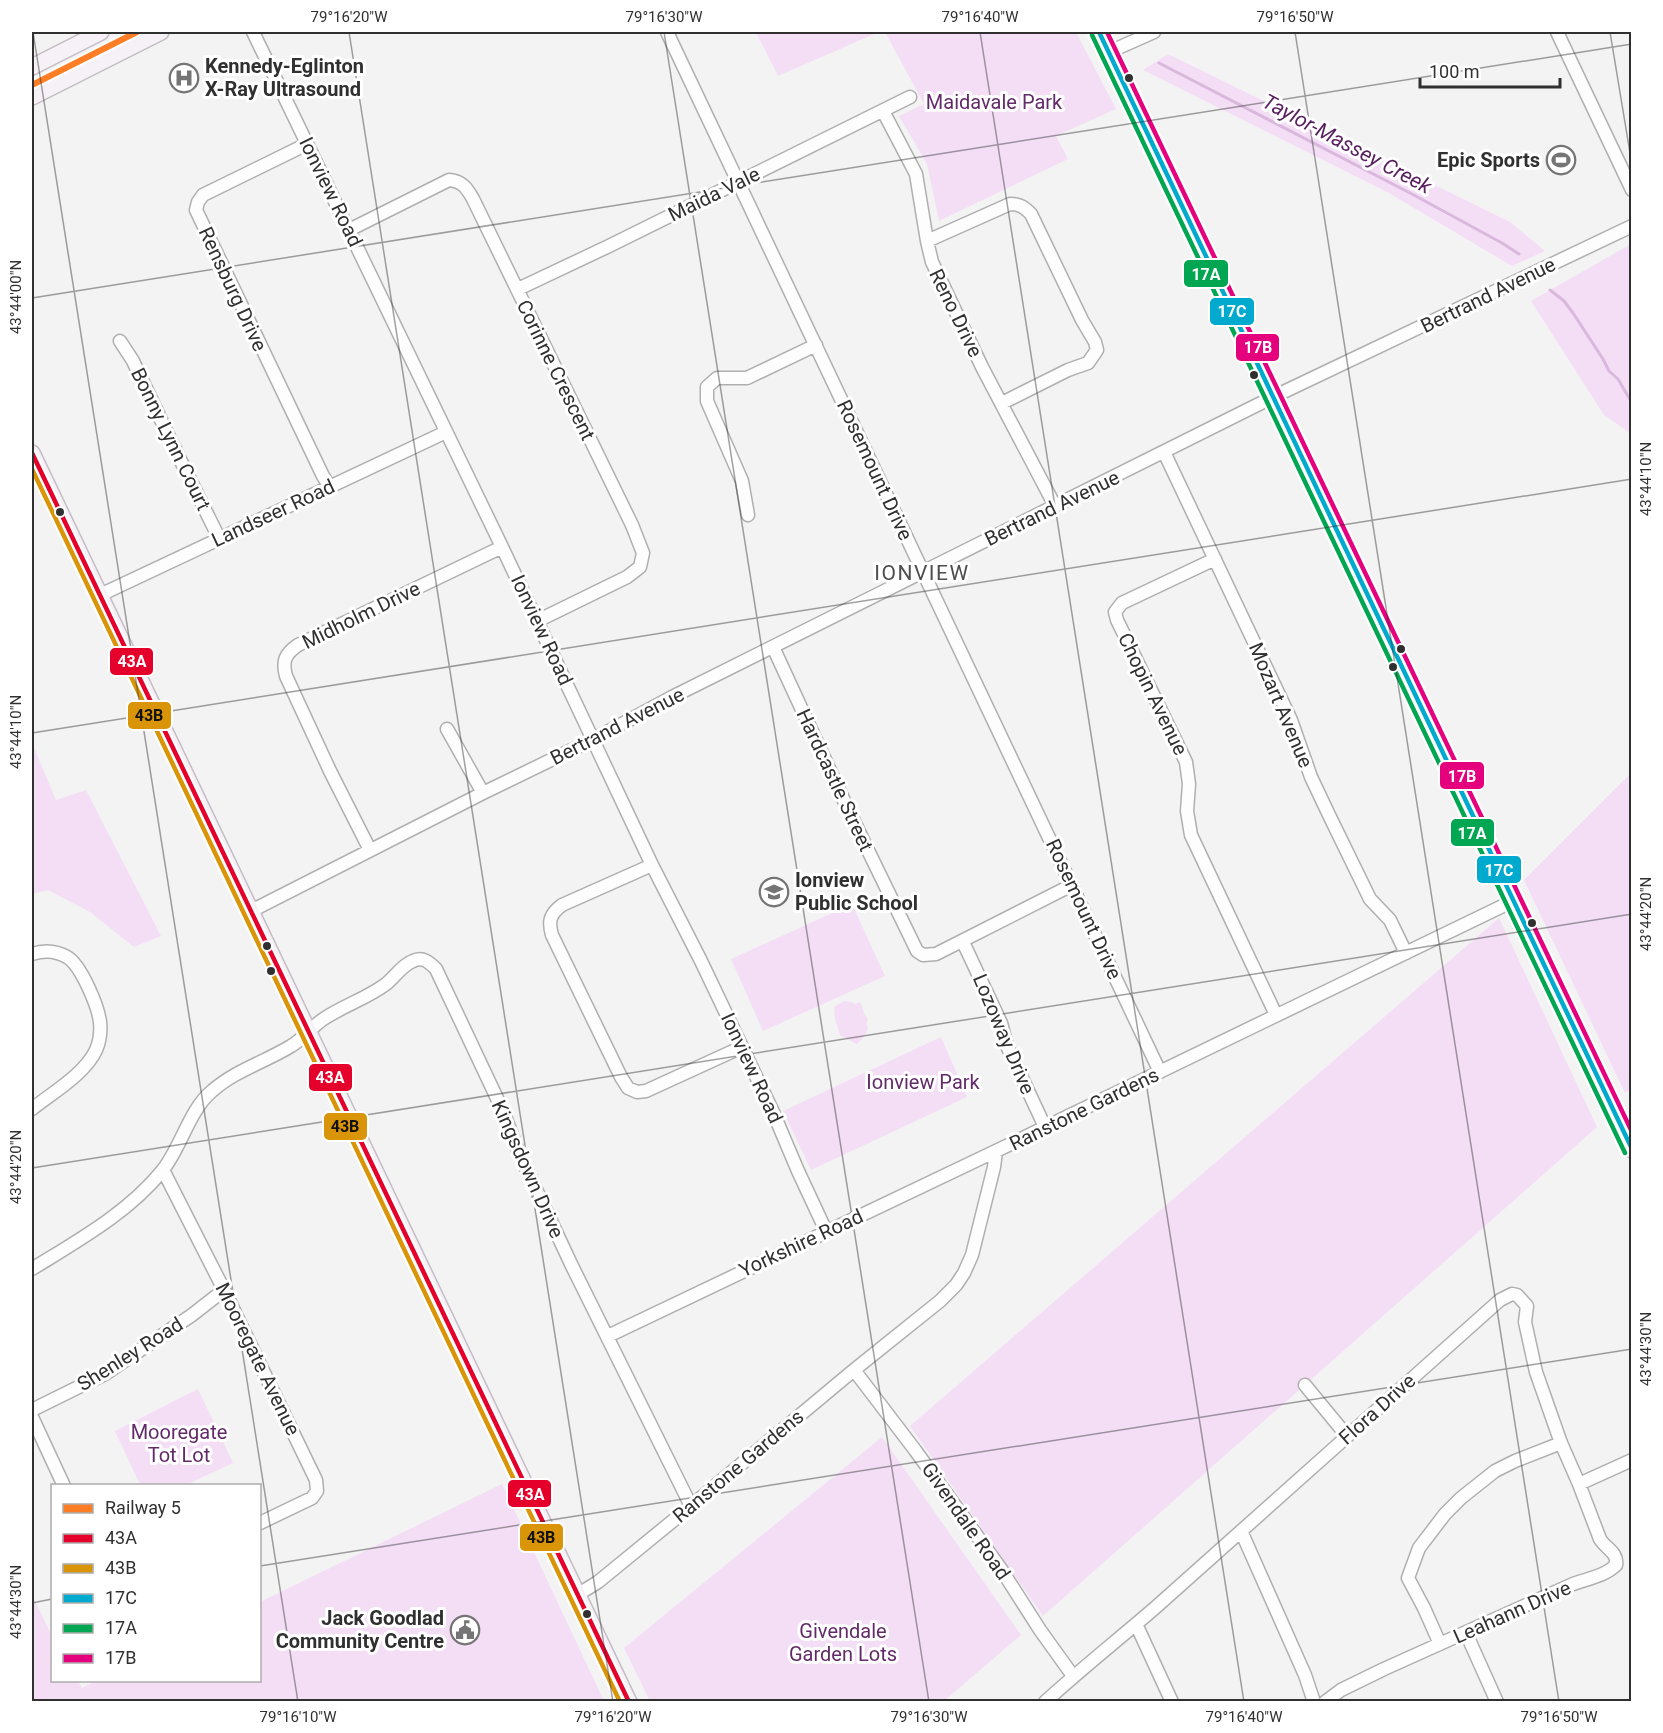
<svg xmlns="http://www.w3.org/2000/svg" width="1663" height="1733" font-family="Roboto,sans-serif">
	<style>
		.green { fill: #f4def6 }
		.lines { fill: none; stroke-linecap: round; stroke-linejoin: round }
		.stream { stroke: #dab8dd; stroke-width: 3 }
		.minor-casing { stroke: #afafaf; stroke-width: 15 }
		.major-casing { stroke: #c5bdc5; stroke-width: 18 }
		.minor { stroke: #fdfdfd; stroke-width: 12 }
		.major { stroke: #f6f1f6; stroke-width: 15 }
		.bus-1-casing { stroke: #fff; stroke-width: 9 }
		.bus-2-casing { stroke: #fff; stroke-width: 9 }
		.bus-3-casing { stroke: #fff; stroke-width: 9 }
		.bus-4-casing { stroke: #fff; stroke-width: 9 }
		.bus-5-casing { stroke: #fff; stroke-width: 9 }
		.bus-1 { stroke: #e4002b; stroke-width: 4.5 }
		.bus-2 { stroke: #d99407; stroke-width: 4.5 }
		.bus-3 { stroke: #00a9ce; stroke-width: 4.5 }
		.bus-4 { stroke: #00a651; stroke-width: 4.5 }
		.bus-5 { stroke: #e5007d; stroke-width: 4.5 }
		.rail-1-casing { stroke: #fff; stroke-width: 10 }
		.rail-1 { stroke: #ff7d24; stroke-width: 6 }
		.ticks { fill: none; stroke: #313031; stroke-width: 1.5; stroke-opacity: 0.45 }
		.bus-dot { fill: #313031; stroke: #fff; stroke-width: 2 }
		.labels { text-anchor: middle; stroke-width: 6; stroke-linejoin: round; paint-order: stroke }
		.poi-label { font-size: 20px; font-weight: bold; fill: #313031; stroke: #fff; text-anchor: start }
		.park-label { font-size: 20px; fill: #632a69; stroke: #fff }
		.street-label { font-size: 20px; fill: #313031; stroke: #fff }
		.water-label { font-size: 21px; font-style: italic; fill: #592060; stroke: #fff }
		.neighbourhood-label { font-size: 21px; letter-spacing: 1.5px; fill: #4f4d4f; stroke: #fff }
		.line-badge { stroke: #fff; stroke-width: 2 }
		.badge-label { font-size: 16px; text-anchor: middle; font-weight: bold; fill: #fff }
		.pale-badge-label { font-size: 16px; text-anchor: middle; font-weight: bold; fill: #111 }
		.neatline { fill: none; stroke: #313031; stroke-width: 2 }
		.ticks-label { font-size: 15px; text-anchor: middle; fill: #313031 }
	</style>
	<rect width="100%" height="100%" fill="#f3f3f3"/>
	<path class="green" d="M756,32H879L778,76Z
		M885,32H1076L1116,109L1056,136L1068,159L939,221L927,164L899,116L924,104Z
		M1168,54L1510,222L1545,251L1512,266L1387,192L1143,70Z
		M1631,244V437L1630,433L1604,415L1531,301Z
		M32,743L56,800L86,790L161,936L134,947L90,912L48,890L32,894Z
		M1631,773L1632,1088L1625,1093L1524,880Z
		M852,904L885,976L763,1031L731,959Z
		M1499,918L1597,1127L1043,1616L910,1426Z
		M844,1001L852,1002L854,1004L860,1002C863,1008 863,1013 868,1019L866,1024L868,1027C867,1033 861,1042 856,1044L840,1035L835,1019L834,1007Z
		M941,1037L967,1097L811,1170L783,1111Z
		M198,1389L233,1463L186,1485H140L115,1431Z
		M882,1437L1021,1635L944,1701H650L624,1648Z
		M502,1484L604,1701H32V1595L52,1636V1680L78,1681L82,1688L98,1680H260V1602Z"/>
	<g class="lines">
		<path class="stream" d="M1159,63L1412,194L1502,243L1519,254
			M1550,290L1564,301L1573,313L1603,359L1609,371L1618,379L1632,403"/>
		<g class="minor-casing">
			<path id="minor" d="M253,32L502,547L652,865L701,961L773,1112L798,1171L826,1231
				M667,32L1160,1072
				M1557,32L1632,190
				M1109,52L1154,32
				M883,111L916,174L927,241L932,262L982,367L1055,506
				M307,144L203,195L198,202L196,210L323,476L330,487
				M349,230L449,180C462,181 467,188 473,199L632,525L643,553L640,567L627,577L537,621
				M927,241L1010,204C1020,204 1024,207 1031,214L1082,320L1095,342L1097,350L1088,363L1068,370L1002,403
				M518,289L609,246L910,97
				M120,341L133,361L171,441L219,538
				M1164,452L1291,720L1311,777L1329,815L1370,899L1390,920L1406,953
				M748,515L742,481L707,401V387L717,378H747L816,345
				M1215,559L1122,603L1115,612L1117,620L1186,762L1189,784L1187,811L1191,835L1276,1015
				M100,595L446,432
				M773,647L846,805L917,951L923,955L936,954L1072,885
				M447,729L483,793
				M370,850L330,771L286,676C282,661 285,654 298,645L502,547
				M652,865L562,905C550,914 548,921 552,935L621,1077L628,1088L637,1092L646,1091L742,1047
				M251,911L483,793L594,739L672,697L1273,397L1632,226
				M963,942L1001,1023L1007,1046L1045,1127
				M32,954C44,950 55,950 67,957C81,965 98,1006 100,1022C101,1032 100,1041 96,1050C85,1074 52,1093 32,1109
				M163,1170L224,1290L316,1480L317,1491L312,1498L260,1523
				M32,1269C77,1241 128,1213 162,1171C181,1148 189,1110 212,1091C236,1070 265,1062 291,1046C303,1039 311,1028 322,1020C342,1006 366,999 386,984C395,977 402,965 413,961C423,956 430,963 436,969L503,1111L518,1151L572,1266L691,1506
				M608,1336L996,1151L1513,901
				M854,1370L915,1450L1001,1569L1040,1630L1073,1676
				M1305,1385L1347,1436
				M32,1410L105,1374L192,1315L224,1290
				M32,1417L64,1486
				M1579,1484L1632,1460
				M1241,1531L1305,1675L1314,1702
				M577,1595L598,1582L691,1506L854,1370L940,1301L956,1285L964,1273L972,1255L994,1167L996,1151
				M1136,1624L1172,1702
				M1466,1633L1497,1702
				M1440,1644L1424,1608L1408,1578L1419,1548L1445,1514L1461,1498L1495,1471L1515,1461L1561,1443
				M1045,1702C1081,1669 1119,1639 1156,1607C1271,1505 1385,1402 1500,1300L1512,1294L1517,1295L1527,1306L1525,1322L1536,1372L1561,1443L1579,1484L1600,1539C1606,1549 1618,1552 1616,1565C1605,1576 1587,1579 1573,1584L1384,1669L1341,1690L1325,1702"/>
		</g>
		<g class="major-casing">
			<path id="major" d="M1099,32L1632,1150
				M32,67L101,32
				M32,97L161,32
				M32,453L629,1702"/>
		</g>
		<use href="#minor" class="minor"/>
		<use href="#major" class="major"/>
		<g class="bus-1-casing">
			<path id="bus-1" d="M32,453L629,1702"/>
		</g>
		<g class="bus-2-casing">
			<path id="bus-2" d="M32,469L620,1702"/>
		</g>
		<g class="bus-3-casing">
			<path id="bus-3" d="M1099,32L1632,1149"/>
		</g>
		<g class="bus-4-casing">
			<path id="bus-4" d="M1092,35L1625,1153"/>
		</g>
		<g class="bus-5-casing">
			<path id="bus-5" d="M1107,32L1632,1132"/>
		</g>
		<use href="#bus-1" class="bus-1"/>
		<use href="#bus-2" class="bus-2"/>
		<use href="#bus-3" class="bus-3"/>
		<use href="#bus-4" class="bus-4"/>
		<use href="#bus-5" class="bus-5"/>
		<g class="rail-1-casing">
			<path id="rail-1" d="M32,85L137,32"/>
		</g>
		<use href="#rail-1" class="rail-1"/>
	</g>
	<path class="ticks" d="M33,32L298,1702M349,32L613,1702M664,32L929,1702M980,32L1244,1702M1295,32L1559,1702M1610,32L1632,165M32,298L1632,44M32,733L1632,479M32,1168L1632,914M260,1566L1632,1349M32,1603L52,1599"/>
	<defs>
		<g id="hospital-ring" transform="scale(1.5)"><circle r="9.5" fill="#fff" stroke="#757475" stroke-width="1.5"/><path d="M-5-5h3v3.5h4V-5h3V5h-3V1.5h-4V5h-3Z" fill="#757475"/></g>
		<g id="stadium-ring" transform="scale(1.5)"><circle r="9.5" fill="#fff" stroke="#757475" stroke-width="1.5"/><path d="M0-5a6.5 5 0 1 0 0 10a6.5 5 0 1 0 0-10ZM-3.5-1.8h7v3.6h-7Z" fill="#757475"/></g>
		<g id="school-ring" transform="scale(1.5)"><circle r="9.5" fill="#fff" stroke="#757475" stroke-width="1.5"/><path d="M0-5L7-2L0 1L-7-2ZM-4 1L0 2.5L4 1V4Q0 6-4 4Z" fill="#757475"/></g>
		<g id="civic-ring" transform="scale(1.5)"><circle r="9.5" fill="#fff" stroke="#757475" stroke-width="1.5"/><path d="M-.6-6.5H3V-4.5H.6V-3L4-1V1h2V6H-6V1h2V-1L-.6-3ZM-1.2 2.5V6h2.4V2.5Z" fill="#757475"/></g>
	</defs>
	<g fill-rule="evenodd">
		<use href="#hospital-ring" x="184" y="78"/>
		<use href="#stadium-ring" x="1561" y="160"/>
		<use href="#school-ring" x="774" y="892"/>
		<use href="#civic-ring" x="465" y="1630"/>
	</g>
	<g class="bus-dot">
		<circle cx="1129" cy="78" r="5"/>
		<circle cx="1254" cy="375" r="5"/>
		<circle cx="60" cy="512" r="5"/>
		<circle cx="1401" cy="649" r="5"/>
		<circle cx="1393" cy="667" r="5"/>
		<circle cx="1532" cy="923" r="5"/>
		<circle cx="267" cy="946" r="5"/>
		<circle cx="271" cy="971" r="5"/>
		<circle cx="587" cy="1614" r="5"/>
	</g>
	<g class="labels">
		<g class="poi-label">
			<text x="205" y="73">Kennedy-Eglinton<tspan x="205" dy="23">X-Ray Ultrasound</tspan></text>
			<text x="1540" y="167" text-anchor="end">Epic Sports</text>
			<text x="795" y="887">Ionview<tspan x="795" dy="23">Public School</tspan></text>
			<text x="444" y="1625" text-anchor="end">Jack Goodlad<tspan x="444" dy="23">Community Centre</tspan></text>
		</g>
		<g class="park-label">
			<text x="994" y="109">Maidavale Park</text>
			<text x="923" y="1089">Ionview Park</text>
			<text x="179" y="1439">Mooregate<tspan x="179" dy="23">Tot Lot</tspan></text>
			<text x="843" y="1638">Givendale<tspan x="843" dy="23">Garden Lots</tspan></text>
		</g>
		<g class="street-label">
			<text transform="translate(331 192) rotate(64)" y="7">Ionview Road</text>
			<text transform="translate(714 194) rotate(-26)" y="7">Maida Vale</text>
			<text transform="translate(233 289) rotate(65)" y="7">Rensburg Drive</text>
			<text transform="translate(1488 295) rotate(-26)" y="7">Bertrand Avenue</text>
			<text transform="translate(956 313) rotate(64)" y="7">Reno Drive</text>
			<text transform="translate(556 370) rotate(64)" y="7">Corinne Crescent</text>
			<text transform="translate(171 439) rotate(64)" y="7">Bonny Lynn Court</text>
			<text transform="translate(875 470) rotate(65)" y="7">Rosemount Drive</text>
			<text transform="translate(1052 508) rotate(-26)" y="7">Bertrand Avenue</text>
			<text transform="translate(273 513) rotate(-25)" y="7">Landseer Road</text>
			<text transform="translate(361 615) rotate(-26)" y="7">Midholm Drive</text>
			<text transform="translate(542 630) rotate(65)" y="7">Ionview Road</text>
			<text transform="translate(1153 694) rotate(64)" y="7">Chopin Avenue</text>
			<text transform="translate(1281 705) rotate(67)" y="7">Mozart Avenue</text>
			<text transform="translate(617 726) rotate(-27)" y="7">Bertrand Avenue</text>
			<text transform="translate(835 780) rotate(65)" y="7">Hardcastle Street</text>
			<text transform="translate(1084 909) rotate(65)" y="7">Rosemount Drive</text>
			<text transform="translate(1004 1034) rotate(67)" y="7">Lozoway Drive</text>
			<text transform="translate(752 1068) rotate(65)" y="7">Ionview Road</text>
			<text transform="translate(1084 1109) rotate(-26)" y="7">Ranstone Gardens</text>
			<text transform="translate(528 1169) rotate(66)" y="7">Kingsdown Drive</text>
			<text transform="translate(801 1243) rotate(-25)" y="7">Yorkshire Road</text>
			<text transform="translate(130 1354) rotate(-32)" y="7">Shenley Road</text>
			<text transform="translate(258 1359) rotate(64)" y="7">Mooregate Avenue</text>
			<text transform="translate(1377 1409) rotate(-42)" y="7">Flora Drive</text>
			<text transform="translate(738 1466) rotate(-40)" y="7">Ranstone Gardens</text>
			<text transform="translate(966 1521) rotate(55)" y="7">Givendale Road</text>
			<text transform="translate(1512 1612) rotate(-24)" y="7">Leahann Drive</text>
		</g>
		<g class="water-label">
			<text transform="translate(1347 144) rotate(28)" y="7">Taylor-Massey Creek</text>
		</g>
		<g class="neighbourhood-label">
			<text x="922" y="580">IONVIEW</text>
		</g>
	</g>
	<g class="line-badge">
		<rect x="1183" y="259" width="46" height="29" rx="6" fill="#00a651"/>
		<rect x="1209" y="297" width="46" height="29" rx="6" fill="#00a9ce"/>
		<rect x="1235" y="333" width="45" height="29" rx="6" fill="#e5007d"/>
		<rect x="109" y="647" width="45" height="29" rx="6" fill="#e4002b"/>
		<rect x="127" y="701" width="45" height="29" rx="6" fill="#d99407"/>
		<rect x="1439" y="761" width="46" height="29" rx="6" fill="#e5007d"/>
		<rect x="1450" y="818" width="45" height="29" rx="6" fill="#00a651"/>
		<rect x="1476" y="855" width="46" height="29" rx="6" fill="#00a9ce"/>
		<rect x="308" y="1063" width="45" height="29" rx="6" fill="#e4002b"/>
		<rect x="323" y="1112" width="45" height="29" rx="6" fill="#d99407"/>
		<rect x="507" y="1479" width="45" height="29" rx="6" fill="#e4002b"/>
		<rect x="519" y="1523" width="45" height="29" rx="6" fill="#d99407"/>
	</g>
	<g class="badge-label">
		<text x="1206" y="280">17A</text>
		<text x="1232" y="317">17C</text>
		<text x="1258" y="353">17B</text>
		<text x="132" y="667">43A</text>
		<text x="1462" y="782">17B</text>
		<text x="1472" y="839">17A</text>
		<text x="1499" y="876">17C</text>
		<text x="330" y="1083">43A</text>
		<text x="530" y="1500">43A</text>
	</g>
	<g class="pale-badge-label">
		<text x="149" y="721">43B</text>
		<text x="345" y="1132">43B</text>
		<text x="541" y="1543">43B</text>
	</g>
	<rect width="1663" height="1733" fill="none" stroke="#ffffff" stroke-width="66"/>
	<rect x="51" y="1484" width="210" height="198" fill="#ffffff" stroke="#adacad" stroke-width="1.5"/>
	<rect x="63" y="1504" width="30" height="9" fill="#ff7d24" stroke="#adacad" stroke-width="1.5"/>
	<text x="105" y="1514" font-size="18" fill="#313031">Railway 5</text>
	<rect x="63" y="1534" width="30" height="9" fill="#e4002b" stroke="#adacad" stroke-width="1.5"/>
	<text x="105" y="1544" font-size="18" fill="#313031">43A</text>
	<rect x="63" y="1564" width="30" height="9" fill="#d99407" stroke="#adacad" stroke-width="1.5"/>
	<text x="105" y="1574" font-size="18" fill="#313031">43B</text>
	<rect x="63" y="1594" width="30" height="9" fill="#00a9ce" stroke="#adacad" stroke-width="1.5"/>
	<text x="105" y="1604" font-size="18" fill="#313031">17C</text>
	<rect x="63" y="1624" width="30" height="9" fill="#00a651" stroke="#adacad" stroke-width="1.5"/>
	<text x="105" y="1634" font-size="18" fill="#313031">17A</text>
	<rect x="63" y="1654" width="30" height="9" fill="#e5007d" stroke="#adacad" stroke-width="1.5"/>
	<text x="105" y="1664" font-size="18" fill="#313031">17B</text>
	<path d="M1420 78v9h140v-9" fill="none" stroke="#313031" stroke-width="3"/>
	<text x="1429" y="78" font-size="18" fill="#313031" stroke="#ffffff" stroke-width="4.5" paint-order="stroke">100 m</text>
	<rect x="33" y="33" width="1597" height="1667" class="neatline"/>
	<g class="ticks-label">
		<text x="349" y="22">79°16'20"W</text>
		<text x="664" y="22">79°16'30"W</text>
		<text x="980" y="22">79°16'40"W</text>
		<text x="1295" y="22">79°16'50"W</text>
		<text transform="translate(16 297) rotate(-90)" y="5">43°44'00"N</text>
		<text transform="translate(1646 479) rotate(-90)" y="5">43°44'10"N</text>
		<text transform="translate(16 732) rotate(-90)" y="5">43°44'10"N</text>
		<text transform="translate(1646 914) rotate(-90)" y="5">43°44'20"N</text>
		<text transform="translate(16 1167) rotate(-90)" y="5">43°44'20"N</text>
		<text transform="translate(1646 1349) rotate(-90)" y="5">43°44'30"N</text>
		<text transform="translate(16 1602) rotate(-90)" y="5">43°44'30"N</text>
		<text x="298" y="1722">79°16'10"W</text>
		<text x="613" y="1722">79°16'20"W</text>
		<text x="929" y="1722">79°16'30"W</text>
		<text x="1244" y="1722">79°16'40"W</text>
		<text x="1559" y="1722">79°16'50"W</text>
	</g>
</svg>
